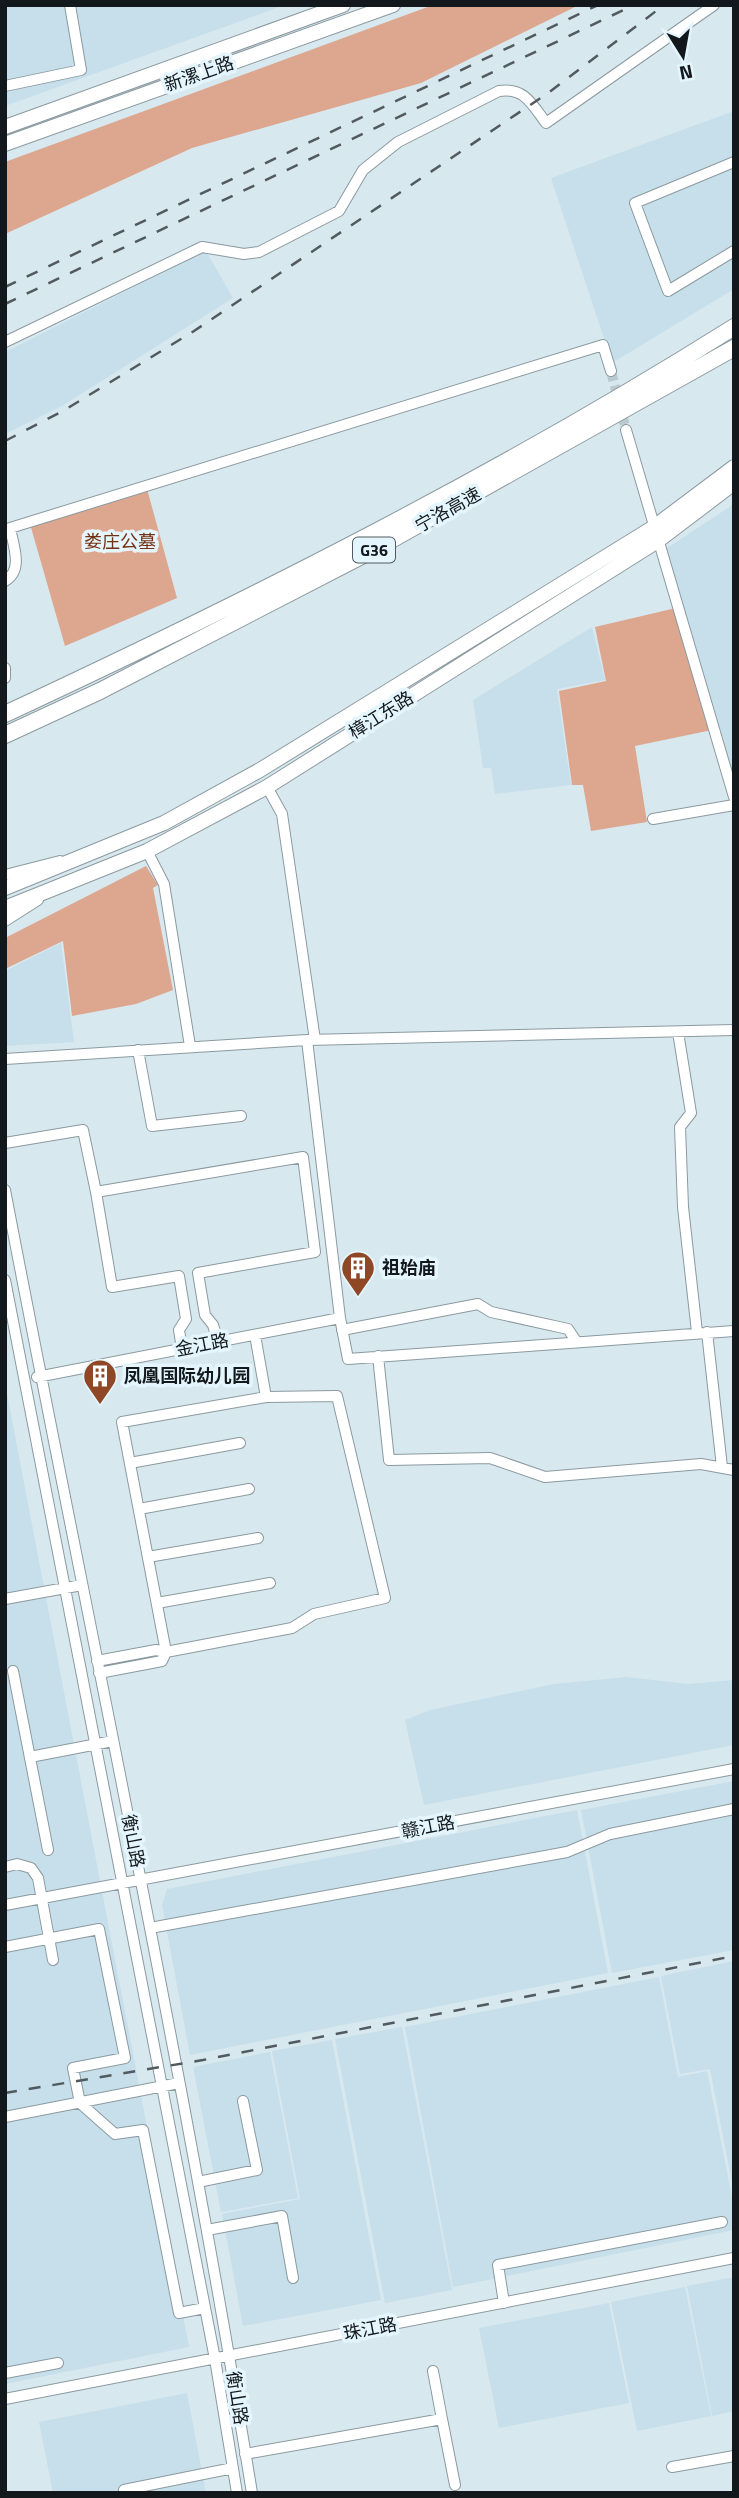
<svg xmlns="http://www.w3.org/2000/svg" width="739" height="2498" font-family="'Titillium Web','Noto Sans SC',sans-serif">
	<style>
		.built { fill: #c6dfea }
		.green { fill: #dda68f }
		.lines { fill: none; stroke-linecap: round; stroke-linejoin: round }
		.minor-tunnel { stroke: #bac9cf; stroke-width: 10; stroke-dasharray: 10 5; stroke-linecap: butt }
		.minor-casing { stroke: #8b9aa0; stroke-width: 12 }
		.major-casing { stroke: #8b9aa0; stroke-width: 16 }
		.highway-casing { stroke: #8b9aa0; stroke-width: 18 }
		.minor { stroke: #fff; stroke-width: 10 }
		.major { stroke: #fff; stroke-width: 14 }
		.highway { stroke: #fff; stroke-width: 16 }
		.rail { stroke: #515a5f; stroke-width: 2.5; stroke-dasharray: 12 12; stroke-linecap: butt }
		.labels { text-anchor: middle; stroke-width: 7; stroke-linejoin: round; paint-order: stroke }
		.shield { fill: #e5f5fd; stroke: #515a5f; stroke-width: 2 }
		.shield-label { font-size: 16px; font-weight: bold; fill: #12181b }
		.street-label { font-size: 18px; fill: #12181b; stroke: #e5f5fd }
		.park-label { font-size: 18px; fill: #743111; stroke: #e5f5fd }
		.poi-label { font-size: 18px; font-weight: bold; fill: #12181b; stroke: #e5f5fd; text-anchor: start }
	</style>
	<rect width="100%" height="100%" fill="#d8e8ef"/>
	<path class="built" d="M5,5L118,6L285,5L5,106Z
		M734,111V289L612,363L551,178Z
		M206,251L233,298L62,406L5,434V352Z
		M734,504V777L732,778L664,550Z
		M592,627L605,680L557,689L571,785L495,794L491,768H483L473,700Z
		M61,943L74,1042L5,1046V971Z
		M5,1383L189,2347L5,2384Z
		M626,1677L688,1684L734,1680V1745L424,1805L405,1720L430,1710L554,1684Z
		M734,1781V1950L612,1973L581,1810Z
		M577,1810L608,1973L190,2055L162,1905L167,1889Z
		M734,1961V2193L710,2069L680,2074L661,1976Z
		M659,1977L678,2077L707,2071L734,2207V2230L453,2287L405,2027Z
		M402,2027L452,2290L385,2303L335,2039Z
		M332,2040L381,2300L243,2326L222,2214L300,2199L272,2051Z
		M270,2052L298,2198L221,2212L193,2067Z
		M734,2277V2411L712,2416L687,2286Z
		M685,2287L711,2416L637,2431L611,2302Z
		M609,2303L629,2403L499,2428L479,2328Z
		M187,2393L206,2493H53L39,2422Z"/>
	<path class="green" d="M433,5H579L421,83L192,148L5,234V162Z
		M147,489L177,598L65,646L30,524Z
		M676,608L712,730L635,746L647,822L591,831L583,785H572L559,691L606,681L595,627Z
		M146,866L158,885L153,888L173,990L136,1004L72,1016L63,941L5,969V938Z"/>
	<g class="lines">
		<path class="minor-tunnel" d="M611,371L626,430"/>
		<g class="minor-casing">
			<path id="minor" d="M5,86L81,70L70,5
				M734,162L635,203L668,291L734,251
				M5,342L202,247L244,254L259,252L339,211L363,170L398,142L499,91C524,87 532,104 546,123L714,5
				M626,430L734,797
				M5,581C24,570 13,545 10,528L603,345L611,371
				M5,668V678
				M267,787L282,814L315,1040
				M653,819L734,805
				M147,851L164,884L190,1046
				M5,875L60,861
				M5,921L38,900
				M678,1032L691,1113L680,1127L683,1207L697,1332
				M307,1040L340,1318L348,1359L734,1331
				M138,1050L152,1126L241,1116
				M5,1059L307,1040L734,1030
				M5,1143L83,1130L96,1192
				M5,1190C88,1624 181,2056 252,2493
				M5,1280L215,2359L237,2493
				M342,1330L478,1304L491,1312L568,1329L576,1341
				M707,1332L722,1467
				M255,1335L266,1397L122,1422L166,1652L292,1628L314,1614L385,1598L337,1396L266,1397
				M182,1349L179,1330L186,1319L179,1276L112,1287L96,1192L303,1157L315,1252L198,1273L205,1315L213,1325L218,1342
				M378,1356L389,1460L490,1458L545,1477L701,1464L734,1470
				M37,1377L340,1318
				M130,1463L240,1443
				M139,1509L249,1489
				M148,1557L258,1538
				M5,1599L82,1585
				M157,1603L270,1583
				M97,1661L156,1650L166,1652L162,1661L99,1673
				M13,1671L48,1850
				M30,1757L113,1741
				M5,1867L17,1864L31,1868L38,1878L53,1960
				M5,1905L734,1769
				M150,1928L567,1852L610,1834L734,1809
				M5,1947L99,1929L125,2058L73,2068L80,2103L115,2134L143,2130L179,2313L205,2308
				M5,2117L179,2083
				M198,2182L257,2170L243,2101
				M207,2230L282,2216L293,2278
				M504,2303L498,2265L722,2222
				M433,2371L442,2419
				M5,2373L58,2363
				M5,2399L734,2258
				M245,2454L442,2419L455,2485
				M672,2467L734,2456
				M124,2490L233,2468"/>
		</g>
		<g class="major-casing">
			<path id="major" d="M5,127L343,5
				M5,144L393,5
				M5,888L164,823L260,770L654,527L734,467
				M5,908L147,851L267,787L659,540L734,483"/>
		</g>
		<g class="highway-casing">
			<path id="highway" d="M5,714C254,598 502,473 734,327
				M5,735L100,691L375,549L734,348"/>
		</g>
		<use href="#minor" class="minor"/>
		<use href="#major" class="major"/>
		<use href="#highway" class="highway"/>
		<path class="rail" d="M5,287L598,5
			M5,304L634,5
			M5,441L63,411L194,331L548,93L664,5
			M5,2093L203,2060L734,1956"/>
	</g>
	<defs>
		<g id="building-pin" transform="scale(1.75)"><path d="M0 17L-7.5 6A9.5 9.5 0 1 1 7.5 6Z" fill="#8f4726" stroke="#e5f5fd"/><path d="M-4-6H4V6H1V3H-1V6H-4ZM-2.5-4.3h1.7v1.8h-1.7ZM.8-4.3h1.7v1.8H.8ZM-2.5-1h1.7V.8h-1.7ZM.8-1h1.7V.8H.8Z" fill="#fff"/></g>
	</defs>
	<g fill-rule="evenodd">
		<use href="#building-pin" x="358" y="1268"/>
		<use href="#building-pin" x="100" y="1376"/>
	</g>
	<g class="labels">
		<rect class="shield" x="353" y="537.5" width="42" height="25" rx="5"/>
		<g class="shield-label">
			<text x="374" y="556">G36</text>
		</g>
		<g class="street-label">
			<text transform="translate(199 74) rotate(-19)" y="6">新漯上路</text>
			<text transform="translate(448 510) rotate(-29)" y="6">宁洛高速</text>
			<text transform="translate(381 715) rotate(-32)" y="6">樟江东路</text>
			<text transform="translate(202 1345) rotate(-11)" y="6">金江路</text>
			<text transform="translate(428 1827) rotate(-11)" y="6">赣江路</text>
			<text transform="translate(133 1841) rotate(79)" y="6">衡山路</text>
			<text transform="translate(370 2329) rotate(-11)" y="6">珠江路</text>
			<text transform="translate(237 2398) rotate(81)" y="6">衡山路</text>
		</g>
		<g class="park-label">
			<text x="120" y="548">娄庄公墓</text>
		</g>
		<g class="poi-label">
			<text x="382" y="1274">祖始庙</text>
			<text x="124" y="1382">凤凰国际幼儿园</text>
		</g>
	</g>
	<rect width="739" height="2498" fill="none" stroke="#12181b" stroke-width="14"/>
	<g transform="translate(683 56) rotate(169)" stroke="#e5f5fd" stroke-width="5" paint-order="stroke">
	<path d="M0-5L12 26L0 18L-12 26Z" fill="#12181b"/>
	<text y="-10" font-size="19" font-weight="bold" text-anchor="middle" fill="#12181b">N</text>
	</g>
</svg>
